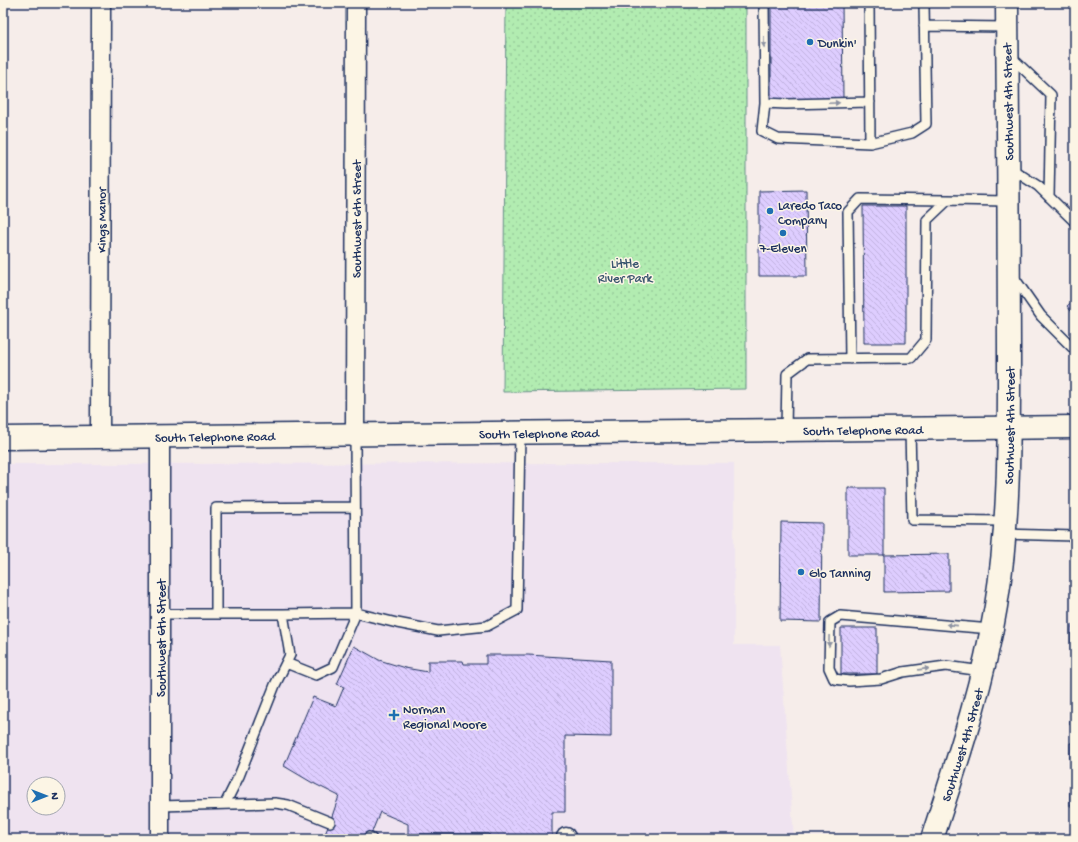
<svg xmlns="http://www.w3.org/2000/svg" width="1078" height="842" font-family="'Gochi Hand',sans-serif">
	<style>
		.built { fill: #efe3f0; fill-rule: evenodd }
		.park { fill: url(#park-dots); stroke: #668e88 }
		.building { fill: url(#building-back-hatch); stroke: #1b2f5e }
		.lines { fill: none; stroke-linecap: round; stroke-linejoin: round }
		.lane-casing { stroke: #1b2f5e; stroke-width: 12 }
		.street-casing { stroke: #1b2f5e; stroke-width: 21 }
		.secondary-casing { stroke: #1b2f5e; stroke-width: 25 }
		.lane { stroke: #fcf5e5; stroke-width: 9 }
		.street { stroke: #fcf5e5; stroke-width: 18 }
		.secondary { stroke: #fcf5e5; stroke-width: 22 }
		.oneway { fill: #8c92a2 }
		.poi-dot { fill: #1f6fb2; stroke: #fcf5e5; stroke-width: 1.5 }
		.labels { text-anchor: middle; stroke-width: 3; stroke-linejoin: round; paint-order: stroke }
		.poi-label { font-size: 13px; fill: #1b2f5e; stroke: #fcf5e5; text-anchor: start }
		.street-label { font-size: 13px; fill: #1b2f5e; stroke: #fcf5e5 }
		.park-label { font-size: 13px; fill: #39556f; stroke: #fcf5e5 }
	</style>
	<defs>
		<pattern id="park-dots" width="8" height="8" patternUnits="userSpaceOnUse"><rect width="8" height="8" fill="#b2ecb1"/><path d="M2 2h.1M6 6h.1" fill="none" stroke="#98cb9b" stroke-width="1.8" stroke-linecap="round"/></pattern>
		<pattern id="building-back-hatch" width="6" height="6" patternUnits="userSpaceOnUse"><rect width="6" height="6" fill="#decdff"/><path d="M-1 5l2 2M0 0l6 6M5-1l2 2" fill="none" stroke="#beb0dd"/></pattern>
	</defs>
	<rect width="100%" height="100%" fill="#f6edea"/>
	<filter id="ink" filterUnits="userSpaceOnUse"><feTurbulence type="fractalNoise" baseFrequency=".025" numOctaves="2"/><feDisplacementMap in="SourceGraphic" scale="8" xChannelSelector="R" yChannelSelector="G"/><feConvolveMatrix kernelMatrix="1 2 1 2 8 2 1 2 1" color-interpolation-filters="sRGB"/></filter>
	<g filter="url(#ink)">
		<path class="built" d="M734,463V645H780L794,839H3V464ZM34,784H58V808H34Z"/>
		<path class="park" d="M506,3H746V389L503,392Z"/>
		<path class="building" d="M771,3H842L843,99L771,100Z
			M806,190L807,276H759V191Z
			M863,206H906V343H864Z
			M1075,299V316L1067,306Z
			M848,488H884V555H848Z
			M781,522L822,523L821,622L780,621Z
			M949,554V591L884,592V555Z
			M1071,625H1075V725H1070Z
			M841,628H877V674H841Z
			M354,646L379,660L405,668L428,672V661H463L464,664H486V655H528L611,660V737L565,736V812H552V839H489V834H408V824L380,812L369,839H323L330,822L339,796L311,782L284,766L313,697L336,706L344,687L337,684Z
			M1070,743H1075V806H1070Z
			M1072,830H1075V839H1072Z"/>
		<g class="lines">
			<g class="lane-casing">
				<path id="lane" d="M764,3L765,103L786,104L870,102
					M869,3L870,143
					M924,26L1007,27
					M1010,56L1051,95L1049,197
					M765,103L762,131L778,139L870,143L912,133L926,124L924,3
					M1010,168L1038,186L1075,222
					M1013,276L1041,316L1075,350
					M850,359L848,212L860,199L948,200
					M910,429L912,520L1006,521
					M786,430L787,374L807,359L911,358L926,340L927,220L948,200L1008,201
					M1004,534L1075,536
					M160,614H283L356,613L397,623L438,631L487,626L517,610L520,433
					M216,614V508L355,507
					M286,663L316,675L333,667L356,613L355,435
					M982,671L946,666L903,672L881,679L849,681L834,679L829,668L830,622L840,616L991,629
					M225,804L239,776L275,685L290,655L283,614
					M160,806L275,803L288,805L330,822
					M369,837L372,839"/>
			</g>
			<g class="street-casing">
				<g id="street">
					<path id="s1" d="M355,435L356,3"/>
					<path id="s2" d="M100,437L101,3"/>
					<path d="M160,437V839"/>
					<path d="M566,837V839"/>
				</g>
			</g>
			<g class="secondary-casing">
				<g id="secondary">
					<path id="s3" d="M3,438L1075,427"/>
					<path id="s4" d="M932,839C957,762 983,686 996,606C1010,520 1009,434 1009,347C1009,232 1008,118 1007,3"/>
				</g>
			</g>
			<use href="#lane" class="lane"/>
			<use href="#street" class="street"/>
			<use href="#secondary" class="secondary"/>
		</g>
		<defs><path id="oneway-solid" d="M-6-.8H1V-3.2L6.5 0L1 3.2V.8H-6Z"/></defs>
		<g class="oneway">
			<use href="#oneway-solid" transform="translate(764 42) rotate(89)"/>
			<use href="#oneway-solid" transform="translate(834 103) rotate(-2)"/>
			<use href="#oneway-solid" transform="translate(952 625) rotate(-174)"/>
			<use href="#oneway-solid" transform="translate(829 641) rotate(91)"/>
			<use href="#oneway-solid" transform="translate(924 669) rotate(-8)"/>
		</g>
	</g>
	<g class="poi-dot">
		<circle cx="810" cy="42" r="4"/>
		<circle cx="770" cy="211" r="4"/>
		<circle cx="783" cy="233" r="4"/>
		<circle cx="801" cy="572" r="4"/>
		<path d="M392 709h4v4h4v4h-4v4h-4v-4h-4v-4h4z"/>
	</g>
	<g class="labels">
		<g class="poi-label">
			<text x="818" y="47">Dunkin'</text>
			<text x="778" y="209">Laredo Taco<tspan x="778" dy="15">Company</tspan></text>
			<text x="783" y="252" text-anchor="middle">7-Eleven</text>
			<text x="809" y="577">Glo Tanning</text>
			<text x="403" y="713">Norman<tspan x="403" dy="15">Regional Moore</tspan></text>
		</g>
		<g class="street-label">
			<text transform="translate(1007 102) rotate(-91)" y="5">Southwest 4th Street</text>
			<text dy="5" stroke="none"><textPath href="#s1" startOffset="216">Southwest 6th Street</textPath></text>
			<text dy="5" stroke="none"><textPath href="#s2" startOffset="217">Kings Manor</textPath></text>
			<text dy="5" stroke="none"><textPath href="#s4" startOffset="423">Southwest 4th Street</textPath></text>
			<text dy="5" stroke="none"><textPath href="#s3" startOffset="860">South Telephone Road</textPath></text>
			<text dy="5" stroke="none"><textPath href="#s3" startOffset="536">South Telephone Road</textPath></text>
			<text dy="5" stroke="none"><textPath href="#s3" startOffset="212">South Telephone Road</textPath></text>
			<text transform="translate(160 638) rotate(-90)" y="5">Southwest 6th Street</text>
			<text dy="5" stroke="none"><textPath href="#s4" startOffset="99">Southwest 4th Street</textPath></text>
		</g>
		<g class="park-label">
			<text x="625" y="267">Little<tspan x="625" dy="15">River Park</tspan></text>
		</g>
	</g>
	<rect width="1078" height="842" fill="none" stroke="#fcf5e5" stroke-width="16"/>
	<rect x="8" y="8" width="1062" height="826" fill="none" stroke="#1b2f5e" stroke-width="1.5" filter="url(#ink)"/>
	<g transform="translate(46 796) rotate(90)"><circle r="19" fill="#fcf5e5" stroke="#a2a6af"/>
	<path d="M0-3L7 15L0 10L-7 15Z" fill="#1f6fb2"/>
	<text y="-6" font-size="11" font-weight="bold" text-anchor="middle" fill="#1b2f5e">N</text>
	</g>
</svg>
